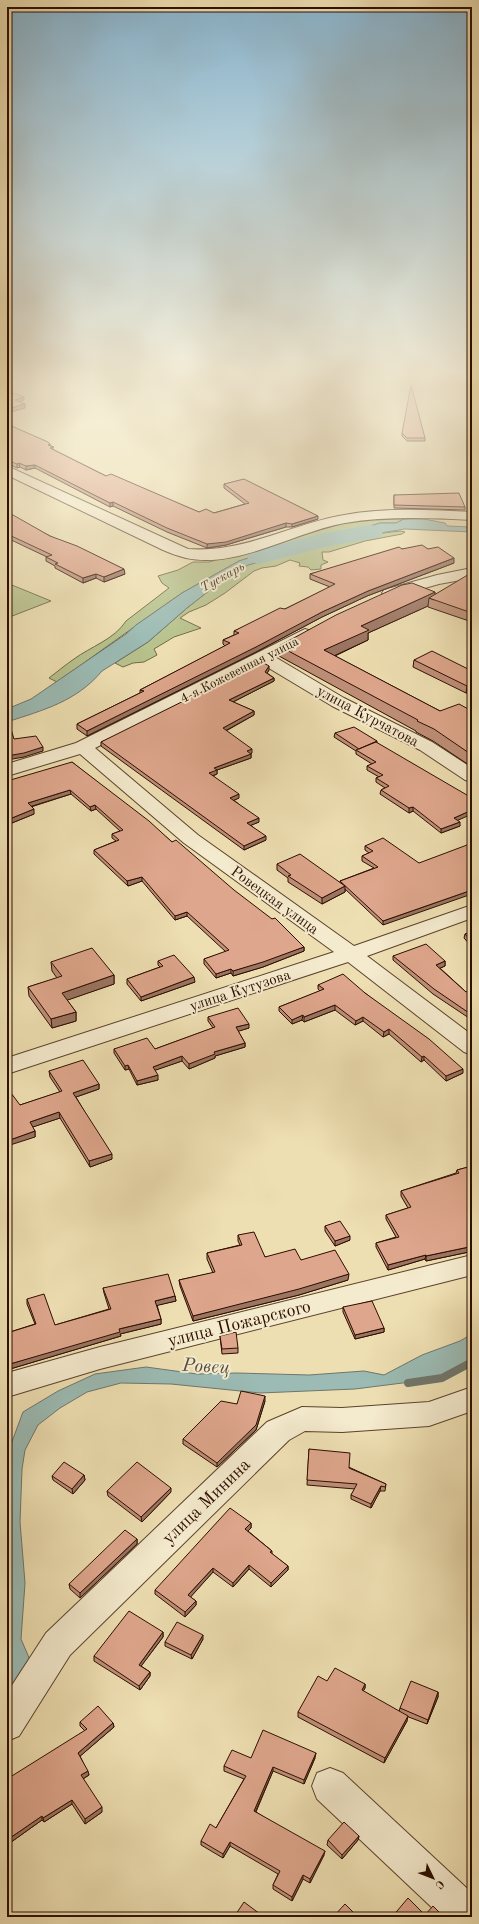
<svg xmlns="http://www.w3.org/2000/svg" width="479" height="1924" font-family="'Old Standard TT',serif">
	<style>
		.green { fill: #b7c28d; stroke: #726846 }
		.water { fill: #9bbbb4; stroke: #6f766c }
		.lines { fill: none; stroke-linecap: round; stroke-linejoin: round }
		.stream { stroke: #6f766c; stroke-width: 8 }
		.river { fill: #9bbbb4; fill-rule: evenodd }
		.street-casing { stroke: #5c422c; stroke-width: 2 }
		.street { fill: #f4eacd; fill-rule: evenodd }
		.wall { fill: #bf8f78; stroke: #2c0e00 }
		.shaded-wall { fill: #9b7462; stroke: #2c0e00 }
		.building { fill: #dea68c; stroke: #2c0e00 }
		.labels { text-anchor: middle; stroke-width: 4; stroke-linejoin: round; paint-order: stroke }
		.far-water-label { font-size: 13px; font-style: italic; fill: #534b3f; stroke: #f4eacd }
		.far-street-label { font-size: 13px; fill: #2c0e00; stroke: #f4eacd }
		.street-label { font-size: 15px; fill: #2c0e00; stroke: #f4eacd }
		.near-street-label { font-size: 18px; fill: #2c0e00; stroke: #f4eacd }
		.near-water-label { font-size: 19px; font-style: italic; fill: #534b3f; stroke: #f4eacd }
	</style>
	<rect width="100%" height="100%" fill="#eedfb2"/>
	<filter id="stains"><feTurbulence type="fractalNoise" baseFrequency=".005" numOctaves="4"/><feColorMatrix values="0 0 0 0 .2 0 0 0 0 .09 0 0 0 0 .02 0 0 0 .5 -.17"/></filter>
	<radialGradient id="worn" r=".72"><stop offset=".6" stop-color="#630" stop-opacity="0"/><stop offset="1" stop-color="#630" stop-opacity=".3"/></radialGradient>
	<path class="green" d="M391,517L404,519L396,523H380L352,532L312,538L239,561L182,593L57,682L49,678C57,672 65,665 74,659C90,647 115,639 126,621L169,588L162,583L158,576L178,570L193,562H209L347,522Z
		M400,531L405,532L402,534L365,541L329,552H322L323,560L328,562L321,565V569L311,570L308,567L299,566L300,563L290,560L276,566L262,568L254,571L225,593L206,605L189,612L180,618L201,628L174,637L154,649L157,655L144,662L133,663L123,667L115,663L148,642L187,608L224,579L248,565L324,540Z
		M7,583L51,601L7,618Z"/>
	<path class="water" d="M404,519H424L445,523L447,526L472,527V532L405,529L349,538L329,539L308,544L263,561L248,565L224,579L187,608L148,642L102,671C76,702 43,710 7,722V709L31,699L126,634L136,625L182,593L239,561L312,538L352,532L380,523H396Z
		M472,1334V1362L442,1378L355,1389L260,1393L171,1384L121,1383L87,1392L60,1408L38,1425L25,1450L22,1469L20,1522L25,1583L21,1639L30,1660L18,1682L7,1691V1455L23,1412L58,1391L95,1374L146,1367L197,1374L237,1373L309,1375L364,1371L384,1375L422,1355L460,1341Z"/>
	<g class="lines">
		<path class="stream" d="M408,1383L442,1378L472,1362"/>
		<path class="river" d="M371,525L380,527L383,532L380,537L325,547L259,564L250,562L247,557L250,552L324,533Z"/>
		<g class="street-casing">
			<path id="street" d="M7,466L188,549C244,553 291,524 344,515C386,507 430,510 472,512V520C430,518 386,516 345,523C294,532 238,569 186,558C178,556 170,553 163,550L7,475Z
				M472,568V578L439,584L390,598L384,596L382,593L384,590L437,575Z
				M305,629L311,631L313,634L311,637L275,657L344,698L432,742L472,768V782L465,780L420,750L332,706L262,664L95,748L198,835L354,946L472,905V918L367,956L472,1035V1055L464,1052L348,962L7,1074V1058L334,952L184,843L80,754L7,776V764L76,743Z
				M472,1255V1275L100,1369L7,1397V1373L100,1347Z
				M472,1387V1411L429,1426L342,1432L305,1431L289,1440L70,1655L19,1736L7,1741V1693L46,1633L267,1422L302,1407L342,1408L429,1402Z
				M330,1768L343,1773L472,1893V1917H442L317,1799L312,1786L317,1773Z"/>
		</g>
		<use href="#street" class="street"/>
	</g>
	<path class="wall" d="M7,424L50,444L51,446L54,450L106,476L199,512L214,513L245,504L224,488V484L318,519L292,527H286L226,545L207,548L167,532L113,506L110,507L35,468L26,470L20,467L17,468L7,463Z
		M402,433L425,438V441H407L402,436Z
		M394,495L465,507V510L394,508Z
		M7,513L50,536L125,574L104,582L96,578L83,583L55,568V566L46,561V557H47L7,538Z
		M402,549H428L454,563L367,596L322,617L256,652L87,736L77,729V724L140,693V690L225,646L223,644V640L234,635V631L285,609L330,587L310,579V574Z
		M472,574V622L428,607V606L368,633V640L335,656L440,711H472V767L433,741L416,732V731L279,656V646L435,592V595Z
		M414,660L472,671V691L466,693L413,667Z
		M269,670L267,673L274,678V681L233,702L254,711V715L226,731L252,753L251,754V758L217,770V774L213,776L239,798L234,800L259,822L251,825L266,840L244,850L101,746V742Z
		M335,733L377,741V743L458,821L460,826L441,833L413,811L409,813L380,794L381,790L385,788L376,782V778L379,777L367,770V766L372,764L356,754V751L334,737Z
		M72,762L304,947V951L263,967L233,976L231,973L216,978L204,964V959L226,952L187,916L175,920L142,881L128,886L94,854V850L116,841L112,838V834L120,831L96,809L91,811L71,794L31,807L34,814L7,825Z
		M365,846L419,863L383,925L345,889V892L322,904L288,882V878L277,870V864L340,883V881L374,868L362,861V856L369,853L365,850Z
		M472,932V947L464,938L465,934Z
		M393,956L445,961V966L440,968L466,992L472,993V1020L433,994L393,960Z
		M158,961L195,982L141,1001L127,984V979L160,967L158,965Z
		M51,962L114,975V984L67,1000L76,1012V1021L52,1028L29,996L28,987L57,978L52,971Z
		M318,985L365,993L463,1073L446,1081L424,1060L421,1062L389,1034L383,1037L363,1021L355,1025L335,1010L304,1022L302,1020L292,1024L279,1011V1007L320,991L318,989Z
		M208,1017L249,1028L238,1031L245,1043V1047L215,1056V1058L189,1069L182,1061L155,1070L158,1080L137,1085L129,1069L125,1070L114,1053V1049H155L213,1028L208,1021Z
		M49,1071L99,1084V1089L76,1097L112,1159L90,1167L60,1118L32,1127L35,1131V1137L20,1105L60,1092L50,1077Z
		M472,1166V1253L470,1254L469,1252L426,1261L425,1259L388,1270L376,1247V1243L396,1237L386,1219V1215L408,1208L401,1196V1191L456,1173L457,1170Z
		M325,1226L350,1240L335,1246L325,1231Z
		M238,1235L265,1257L301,1260L348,1280L299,1295L193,1321L180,1286L179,1280L213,1273L207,1259V1253L240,1245L238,1241Z
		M103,1288L175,1296L176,1301L157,1305L161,1319V1324L120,1334L121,1336L10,1369L7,1360V1333L35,1324L27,1304V1299L55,1325L109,1309L104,1293Z
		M343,1307L384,1328V1332L355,1339L343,1312Z
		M220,1336L238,1348V1353L222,1354Z
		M265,1401L256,1430L217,1467L183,1444V1439L237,1404Z
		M309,1449L386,1484L385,1491H380L371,1508L351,1499V1495L355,1489L307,1485Z
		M84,1475L85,1480L73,1494L53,1480L52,1476Z
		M107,1491L171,1492L142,1522L108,1496Z
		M251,1523V1528L248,1531L272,1551V1554L288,1566V1570L271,1587L249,1569L233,1587L213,1572L190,1597L196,1601V1605L185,1617L155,1594V1590Z
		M137,1539V1544L80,1598L70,1589L69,1584Z
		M163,1632V1637L141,1666L150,1672V1676L140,1690L94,1661V1656Z
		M203,1639L192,1659L165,1646V1642Z
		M327,1681L365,1684V1688L363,1691L399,1712L400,1708L438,1692V1697L427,1724L406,1716L407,1721L384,1763L298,1717V1712Z
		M80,1722L113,1723L114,1727L80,1756L89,1775L83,1779L102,1812L85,1824L72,1804L44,1822L42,1820L7,1845L85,1731L80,1726Z
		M251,1758H315L304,1784L273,1771L256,1812L324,1855L310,1883L303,1879L292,1901L273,1889V1885L278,1874L230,1846L223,1858L201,1845V1841L216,1828L244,1779L224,1771V1766Z
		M359,1836L358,1840L342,1859L327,1845L328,1840Z"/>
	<path class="shaded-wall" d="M7,375H27L7,379Z
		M24,397V400L16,403L15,400Z
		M25,404V408L7,413V409Z
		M11,414V418L7,419V416Z
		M19,463L20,467L17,468V464Z
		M35,465V468L26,470V466Z
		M113,502V506L110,507V503Z
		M318,516V519L292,527V524Z
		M286,523V527L226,545L207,548V544Z
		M454,558V563L367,596L322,617L256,652L87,736V731L322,612L368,591Z
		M124,569L125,574L104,582V577Z
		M96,574V578L83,583V578Z
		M435,592L434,600L429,598L428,606L368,633V640L323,661L324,650L361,626Z
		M269,666V670L265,676V672Z
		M274,678V681L229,704V700Z
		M472,683V691L466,693L467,686Z
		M254,711V715L223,732V728Z
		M43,747V751L24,757L7,760V756Z
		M252,749V753L247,755V751Z
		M251,754V758L217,770V774L209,777V773L214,768Z
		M70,790L71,794L29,807L28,803Z
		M239,794V798L230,802V798Z
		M95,805L96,809L91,811L90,807Z
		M413,807V811L409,813V808Z
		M34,809V814L7,825V820Z
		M472,810V814L454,822V818Z
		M259,818V822L247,827V823Z
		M460,822V826L441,833V829Z
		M266,836V840L244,850V846Z
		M142,877V881L128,886L127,881Z
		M345,886V892L322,904V898Z
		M472,890V894L383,925V921Z
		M187,912V916L175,920V916Z
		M304,947V951L263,967L233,976V971Z
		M445,961V966L436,970V965Z
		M231,969V973L216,978V974Z
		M114,975V984L62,1002V993Z
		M194,977L195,982L141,1001V997Z
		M335,1005V1010L304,1022V1017Z
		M76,1012V1021L52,1028L51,1019Z
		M303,1015L302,1020L292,1024V1020Z
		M363,1017V1021L355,1025L356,1021Z
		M249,1024V1028L236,1032V1027Z
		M389,1029V1034L383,1037L384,1032Z
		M245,1043V1047L215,1056V1058L189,1069V1064L214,1052Z
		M182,1056V1061L153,1071V1067Z
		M424,1056V1060L421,1062L422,1057Z
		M128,1065L129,1069L125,1070V1066Z
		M463,1069V1073L446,1081V1076Z
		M158,1075V1080L137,1085V1081Z
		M99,1084V1089L73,1098V1093Z
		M59,1112L60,1118L30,1128V1122Z
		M35,1131V1137L7,1146V1141Z
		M112,1154V1159L90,1167L89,1161Z
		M350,1236V1240L335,1246V1241Z
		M469,1247V1252L426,1261V1256Z
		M470,1249H472V1253L470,1254Z
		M426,1255L425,1259L388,1270V1265Z
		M349,1274L348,1280L299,1295L193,1321V1316Z
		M175,1296L176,1301L155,1306V1301Z
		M161,1319V1324L120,1334L121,1336L10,1369V1364L119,1329Z
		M384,1328V1332L355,1339V1335Z
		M265,1396V1401L256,1430L217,1467V1463Z
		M84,1475L85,1480L73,1494L72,1489Z
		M381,1486L380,1491L371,1508V1504Z
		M171,1488V1492L142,1522L141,1517Z
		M251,1523V1528L245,1534V1529Z
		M137,1539V1544L80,1598V1593Z
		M249,1565V1569L233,1587V1583Z
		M288,1566V1570L271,1587V1583Z
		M213,1568V1572L188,1600V1595Z
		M196,1601V1605L185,1617V1612Z
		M163,1632V1637L139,1669V1665Z
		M203,1635V1639L192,1659L191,1655Z
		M150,1672V1676L140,1690L139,1686Z
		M365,1684V1688L361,1695L362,1690Z
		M438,1692V1697L427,1724L428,1720Z
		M408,1716L407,1721L384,1763L385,1758Z
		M113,1723L114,1727L78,1758V1753Z
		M316,1753L315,1758L304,1784V1780Z
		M273,1767V1771L254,1815V1811Z
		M88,1771L89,1775L81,1780V1775Z
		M72,1800V1804L44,1822L43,1818Z
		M102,1807V1812L85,1824V1819Z
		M42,1816V1820L7,1845V1840Z
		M359,1836L358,1840L342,1859V1855Z
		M230,1842V1846L223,1858V1854Z
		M325,1851L324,1855L310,1883V1879Z
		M303,1875V1879L292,1901V1897Z"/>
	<path class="building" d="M411,385L425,438H407L402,433Z
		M7,391L24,397L15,400L25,404L7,409Z
		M7,413L11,414L7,416Z
		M7,424L48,442L50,444L48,445L54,447L50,448L106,476L111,474L199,512L206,509L214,513L249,503L224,484L244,479L318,516L292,524L286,523L226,542L207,544L167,528L113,502L110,503L35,465L26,466L19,463L17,464L7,460Z
		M459,493L465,507L394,505V495Z
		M7,513L13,515L50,536L77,546L124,569L104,577L96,574L83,578L55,564L58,563L46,557L52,555L7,534Z
		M422,545L428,549L438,547L454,558L368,591L322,612L256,647L87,731L77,724L144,691L140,690L230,643L223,640L239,633L234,631L280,608L285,609L335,584L310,574L399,547L402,549Z
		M471,573L472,574V613L429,598Z
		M412,583L435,592L361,626L369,630L324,650L440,711L459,704L472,711V755L434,729L417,721L418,720L279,646L336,615L402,585Z
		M432,651L472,671V683L467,686L414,660Z
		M262,662L269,666L265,672L274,678L229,700L254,711L223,728L252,749L247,751L251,754L214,768L217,770L209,773L239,794L230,798L259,818L247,823L266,836L244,846L101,742Z
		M354,727L377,741L359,749L335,733Z
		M7,729H11L14,739L36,736L43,747L24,753L7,756Z
		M376,742L472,798V810L454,818L460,822L441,829L413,807L409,808L381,790L389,786L376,778L383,775L367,766L376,762L356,750Z
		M72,762L149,821L172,842L176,840L234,890L272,919L275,918L304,947L263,962L233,971L231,969L216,974L204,959L229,950L187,912L175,916L142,877L127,881L94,850L119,840L112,834L123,830L95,805L90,807L70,790L28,803L34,809L7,820V781Z
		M383,838L419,863L467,845L472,848V890L383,921L340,881L378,867L362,856L373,851L365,846Z
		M300,854L345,886L322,898L288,876L291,875L277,864Z
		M472,932V942L465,934Z
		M426,944L445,961L436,965L466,992L468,991L472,993V1015L434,989L393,956Z
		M92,948L114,975L62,993L76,1012L51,1019L28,987L62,976L51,962Z
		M174,955L194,977L141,997L127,979L163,966L158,961Z
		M343,974L365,993L429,1039L463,1069L446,1076L424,1056L422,1057L389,1029L384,1032L363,1017L356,1021L335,1005L304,1017L303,1015L292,1020L279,1007L324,989L318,985Z
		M238,1008L249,1024L236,1027L245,1043L214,1052L215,1054L189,1064L182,1056L153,1067L158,1075L137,1081L128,1065L125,1066L114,1049L147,1038L155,1049L215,1027L208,1017Z
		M83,1060L99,1084L73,1093L112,1154L89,1161L59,1112L30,1122L35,1131L7,1141V1092L8,1094L11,1093L20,1105L62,1091L49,1071Z
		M472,1166V1249H470L469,1247L426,1256V1255L388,1265L376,1243L399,1237L386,1215L411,1207L401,1191L459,1173L457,1170Z
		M340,1221L350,1236L335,1241L325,1226Z
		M254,1232L265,1257L295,1249L301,1260L335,1250L349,1274L299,1289L193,1316L179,1280L215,1272L207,1253L242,1245L238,1235Z
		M168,1274L175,1296L155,1301L161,1319L119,1329L120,1332L10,1364L7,1357V1333L36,1324L27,1299L44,1294L55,1325L111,1309L103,1288Z
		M372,1301L384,1328L355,1335L343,1307Z
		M236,1332L238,1348L222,1349L220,1336Z
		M241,1391L265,1396L256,1425L217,1463L183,1439L221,1401L237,1404Z
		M309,1449L350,1453L349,1468L386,1484L385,1487L381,1486L371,1504L351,1495L357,1484L307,1480Z
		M64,1462L84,1475L72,1489L52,1476Z
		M137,1462L171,1488L141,1517L107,1491Z
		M230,1508L251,1523L245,1529L272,1551L270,1552L288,1566L271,1583L249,1565L233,1583L213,1568L188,1595L196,1601L185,1612L155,1590Z
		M125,1530L137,1539L80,1593L69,1584Z
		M129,1611L163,1632L139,1665L150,1672L139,1686L94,1656Z
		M177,1622L203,1635L191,1655L165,1642Z
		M335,1668L365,1684L362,1690L408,1716L385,1758L298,1712L318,1676L327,1681Z
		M411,1681L438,1692L428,1720L400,1708Z
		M98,1706L113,1723L78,1753L88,1771L81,1775L102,1807L85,1819L72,1800L43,1818L42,1816L7,1840V1779L87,1729L80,1722Z
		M263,1730L316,1753L304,1780L273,1767L254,1811L325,1851L310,1879L303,1875L292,1897L273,1885L280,1871L230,1842L223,1854L201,1841L210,1824L216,1828L246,1776L224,1766L232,1750L251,1758Z
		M344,1822L359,1836L342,1855L328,1840Z
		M408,1898L425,1915L433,1906L444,1917H392Z
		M244,1902L264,1917H234Z
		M345,1904L358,1917H333Z"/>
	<linearGradient id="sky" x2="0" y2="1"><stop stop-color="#89b7d3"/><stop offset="0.58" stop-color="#f7f1dc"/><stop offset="1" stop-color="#f7f1dc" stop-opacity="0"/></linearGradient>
	<rect width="479" height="645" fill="url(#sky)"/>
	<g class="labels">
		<g class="far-water-label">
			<text transform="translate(222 576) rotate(-29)" y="5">Тускарь</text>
		</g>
		<g class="far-street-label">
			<text transform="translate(239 669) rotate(-27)" y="5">4-я Кожевенная улица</text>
		</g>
		<g class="street-label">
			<text transform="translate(368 716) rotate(28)" y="5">улица Курчатова</text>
			<text transform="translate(275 900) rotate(36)" y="5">Ровецкая улица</text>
			<text transform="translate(240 990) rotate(-18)" y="5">улица Кутузова</text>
		</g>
		<g class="near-street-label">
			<text transform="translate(239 1323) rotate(-14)" y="6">улица Пожарского</text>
			<text transform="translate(206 1501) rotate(-44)" y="6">улица Минина</text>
		</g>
		<g class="near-water-label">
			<text transform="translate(206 1365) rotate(3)" y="7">Ровец</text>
		</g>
	</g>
	<rect width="479" height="1924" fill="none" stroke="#eedfb2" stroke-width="24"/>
	<rect x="8" y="8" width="463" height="1908" fill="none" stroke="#2c0e00" stroke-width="2"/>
	<rect x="12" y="12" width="455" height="1900" fill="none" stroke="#2c0e00"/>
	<g transform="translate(433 1878) rotate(133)" stroke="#f4eacd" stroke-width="3" paint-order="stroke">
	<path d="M0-3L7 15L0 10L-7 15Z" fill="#2c0e00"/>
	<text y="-6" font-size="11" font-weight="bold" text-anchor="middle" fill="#2c0e00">С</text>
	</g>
	<rect width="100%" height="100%" filter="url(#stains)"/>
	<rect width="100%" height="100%" fill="url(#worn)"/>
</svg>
